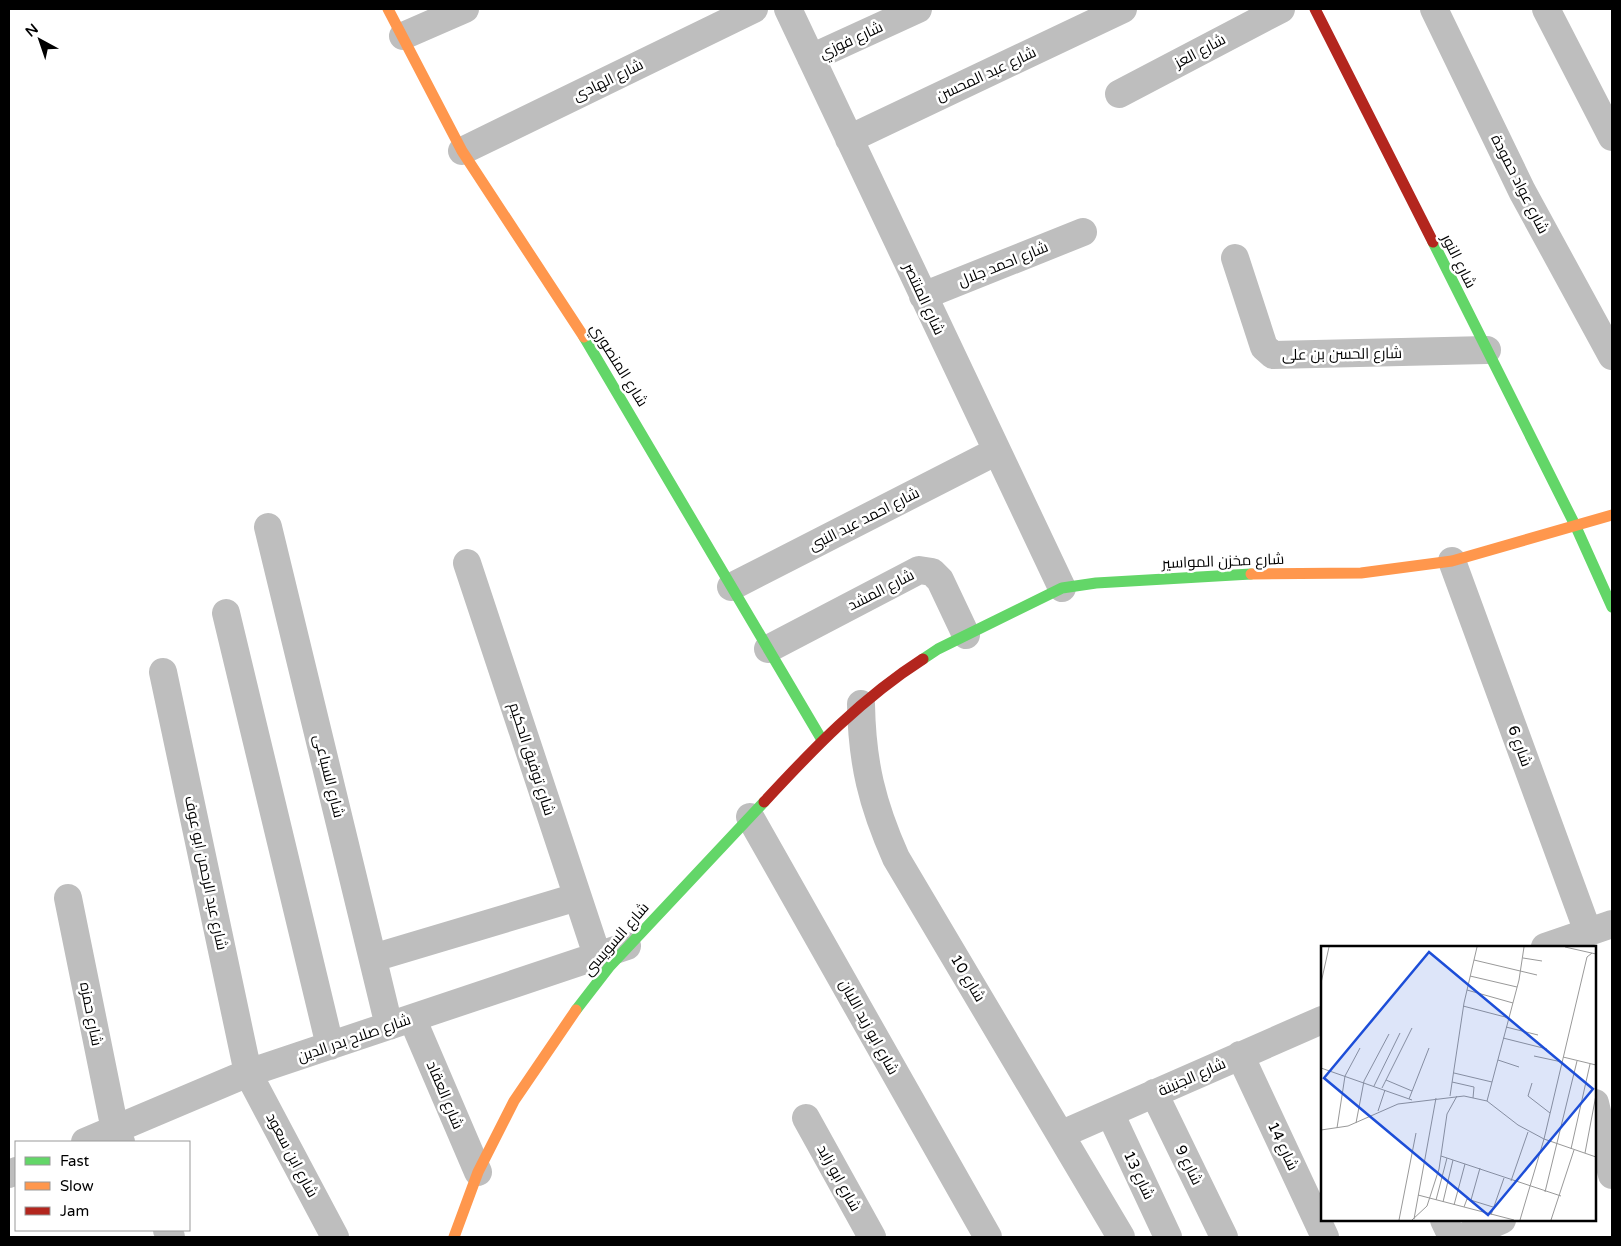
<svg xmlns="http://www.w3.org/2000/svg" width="1621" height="1246" font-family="'Varela Round',Cairo,sans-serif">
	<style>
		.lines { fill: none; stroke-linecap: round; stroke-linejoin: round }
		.street { stroke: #bebebe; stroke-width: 28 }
		.fast { stroke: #63d668; stroke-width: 11 }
		.slow { stroke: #ff974d; stroke-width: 11 }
		.jam { stroke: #b3261e; stroke-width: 11 }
		.labels { text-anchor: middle; stroke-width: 5; stroke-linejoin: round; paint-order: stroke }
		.street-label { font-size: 15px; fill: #000; stroke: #fff }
		.inset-road { fill: none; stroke: #999; stroke-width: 1 }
		.view { fill: #1d4ed8; fill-opacity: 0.15; stroke: #1d4ed8; stroke-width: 2.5 }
		.inset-edge { fill: none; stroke: #000; stroke-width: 2.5 }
	</style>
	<rect width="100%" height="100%" fill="#fff"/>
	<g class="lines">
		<path class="street" d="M788,9L1062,588
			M1434,9L1522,191L1612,356
			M1546,9L1612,137
			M403,36L465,9
			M811,58L918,9
			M1119,94L1281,9
			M849,139L1123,9
			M462,151L754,9
			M1235,258L1264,347L1273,355L1487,350
			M923,296L1083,232
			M268,527L389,1026
			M1452,561L1588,932
			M467,563L597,955
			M731,587L997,451
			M226,613L330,1046
			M768,649L919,570L932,572L940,580L966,635
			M163,672L248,1073L335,1237
			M861,704C862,763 872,804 896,858L1121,1237
			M750,817L988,1237
			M68,898L115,1130L121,1142
			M1545,947L1612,924
			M373,958L577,897
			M412,1018L478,1172
			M1240,1055L1325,1237
			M1154,1093L1224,1237
			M1595,1103L1612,1175
			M1110,1113L1168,1237
			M806,1118L872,1237
			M1062,1134L1322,1020
			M85,1142L248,1073L627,946
			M9,1174L16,1171
			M1444,1220L1452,1237
			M167,1230L171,1237
			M1463,1237L1502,1220"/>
		<path class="fast" d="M1433,242L1576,527L1612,607
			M584,337L822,740
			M923,659L938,649L1062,588L1096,583L1251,574
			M576,1010L610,966L764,802"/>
		<path class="slow" d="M388,9L462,151L584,337
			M1251,574L1361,573L1452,561L1612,515
			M454,1237L478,1172L514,1101L576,1010"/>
		<path class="jam" d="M1315,9L1433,242
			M764,802C813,749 862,698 923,659"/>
	</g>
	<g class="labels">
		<g class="street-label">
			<text transform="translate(851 40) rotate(-25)" y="5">شارع فوزي</text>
			<text transform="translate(1200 51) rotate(-28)" y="5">شارع العز</text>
			<text transform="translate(986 74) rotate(-25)" y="5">شارع عبد المحسن</text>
			<text transform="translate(608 80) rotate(-26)" y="5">شارع الهادى</text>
			<text transform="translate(1520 184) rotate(63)" y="5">شارع عواد حمودة</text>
			<text transform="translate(1459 261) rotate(63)" y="5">شارع النور</text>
			<text transform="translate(1003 264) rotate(-22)" y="5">شارع احمد جلال</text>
			<text transform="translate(924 299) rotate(65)" y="5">شارع المنتصر</text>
			<text transform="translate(1342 354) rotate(-1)" y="5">شارع الحسن بن على</text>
			<text transform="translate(619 365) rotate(58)" y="5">شارع المنصوري</text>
			<text transform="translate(864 519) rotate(-27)" y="5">شارع احمد عبد النبى</text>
			<text transform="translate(1223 561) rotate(-2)" y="5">شارع مخزن المواسير</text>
			<text transform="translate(881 590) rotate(-27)" y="5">شارع المشد</text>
			<text transform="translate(1520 746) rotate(70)" y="5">شارع 6</text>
			<text transform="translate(532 759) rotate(72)" y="5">شارع توفيق الحكيم</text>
			<text transform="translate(329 776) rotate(76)" y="5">شارع السباعى</text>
			<text transform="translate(206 873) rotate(78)" y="5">شارع عبد الرحمن ابو عوف</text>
			<text transform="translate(616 939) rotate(-49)" y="5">شارع السويسى</text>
			<text transform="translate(968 978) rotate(59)" y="5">شارع 10</text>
			<text transform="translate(91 1014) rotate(79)" y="5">شارع حمزه</text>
			<text transform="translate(869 1027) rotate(61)" y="5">شارع ابو زيد اللبان</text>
			<text transform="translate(354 1038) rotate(-19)" y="5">شارع صلاح بدر الدين</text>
			<text transform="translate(1192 1077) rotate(-24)" y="5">شارع الجنينة</text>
			<text transform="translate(445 1095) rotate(67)" y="5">شارع العقاد</text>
			<text transform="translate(1283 1146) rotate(65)" y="5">شارع 14</text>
			<text transform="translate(292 1155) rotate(62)" y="5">شارع ابن سعود</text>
			<text transform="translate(1189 1165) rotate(64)" y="5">شارع 9</text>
			<text transform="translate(1139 1175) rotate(65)" y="5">شارع 13</text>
			<text transform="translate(839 1178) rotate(61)" y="5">شارع ابو زايد</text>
		</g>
	</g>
	<g transform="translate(1321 946)">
		<rect width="275" height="275" fill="#fff"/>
		<path class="inset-road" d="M244,1L275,8M202,12L221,15M153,14L216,29M149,30L196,41M0,37L8,1M146,44L192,57M142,60L188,72M185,81L217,89M182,92L226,103M213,110L241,116M242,111L275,119M177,114L198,121M0,122L91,154M133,127L171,136M65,134L91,145M131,136L153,141L152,152M211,137L207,150L229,167M53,140L79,87M61,142L91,82M129,150L143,57L156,1M88,153L108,102M166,155L198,34L203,1M57,165L64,144M35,177L43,135L68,88M16,182L24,130L39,102M0,184L27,180L77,158L143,150L166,155L197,179L223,193L275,211M250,203L269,118M264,207L275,149M120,210L240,250M190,235L207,186M224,246L256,115M97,249L193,274M115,254L126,212M150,254L159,222M122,256L132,214M133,259L144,218M143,261L146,253L172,261M170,269L183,232M93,273L115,152M78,274L95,187M91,274L106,260L118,223L126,168L136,150M199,274L223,193L266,11L271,7M230,274L253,204"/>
		<path class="view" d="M108,6L272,143L167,269L3,132Z"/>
		<rect width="275" height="275" class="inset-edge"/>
	</g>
	<rect width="1621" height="1246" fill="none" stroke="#000000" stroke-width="20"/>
	<rect x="15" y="1141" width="175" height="90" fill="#ffffff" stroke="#999999"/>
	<rect x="25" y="1157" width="25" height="8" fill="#63d668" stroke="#999999"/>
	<text x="60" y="1166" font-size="15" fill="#000000">Fast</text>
	<rect x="25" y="1182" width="25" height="8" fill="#ff974d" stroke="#999999"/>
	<text x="60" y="1191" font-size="15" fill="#000000">Slow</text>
	<rect x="25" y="1207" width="25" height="8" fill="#b3261e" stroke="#999999"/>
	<text x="60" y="1216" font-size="15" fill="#000000">Jam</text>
	<g transform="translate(40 40) rotate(320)" stroke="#ffffff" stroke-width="4" paint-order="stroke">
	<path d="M0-4L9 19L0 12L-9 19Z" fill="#000000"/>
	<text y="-8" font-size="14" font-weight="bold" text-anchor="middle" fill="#000000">N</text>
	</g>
</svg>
